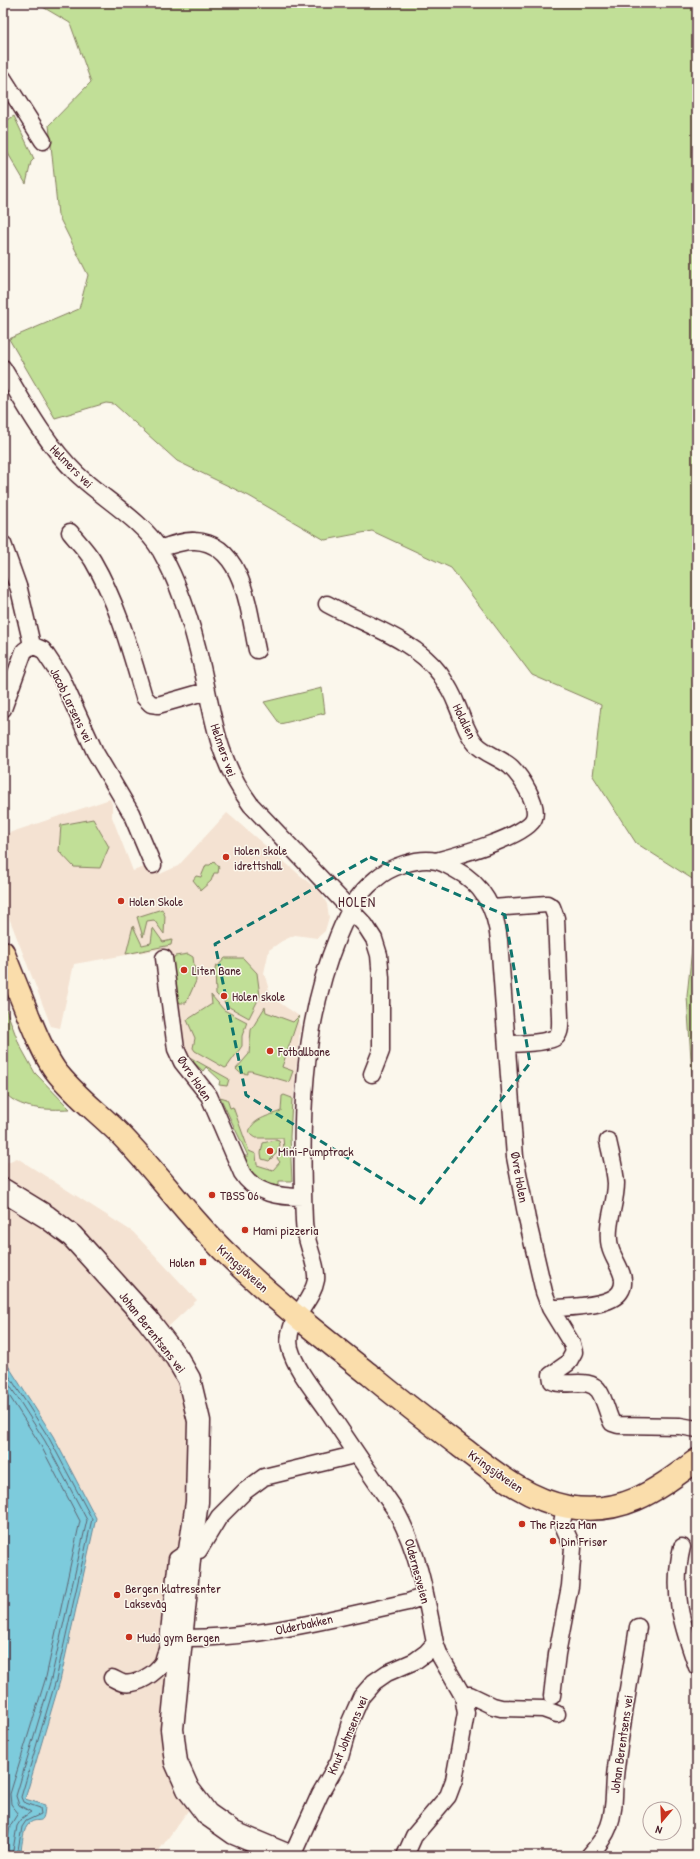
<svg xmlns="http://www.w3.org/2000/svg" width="700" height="1859" font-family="'Patrick Hand',sans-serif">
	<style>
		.built { fill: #f4e2d2 }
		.green { fill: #c1df97; stroke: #867f61 }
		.water { fill: #7dcbdc; stroke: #698695 }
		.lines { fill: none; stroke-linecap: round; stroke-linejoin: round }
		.shore { stroke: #5e6472; stroke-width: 1 }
		.street-casing { stroke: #4a1f2b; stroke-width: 19 }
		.secondary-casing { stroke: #4a1f2b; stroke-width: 25 }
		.primary-casing { stroke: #4a1f2b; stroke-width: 25 }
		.street { stroke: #fbf7ec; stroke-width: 16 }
		.secondary { stroke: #fbf7ec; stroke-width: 22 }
		.primary { stroke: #faddab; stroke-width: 22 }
		.marked { fill: none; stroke: #0f766e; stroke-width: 3; stroke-dasharray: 8 5; stroke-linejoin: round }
		.poi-dot { fill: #c8321e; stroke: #fbf7ec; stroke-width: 1.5 }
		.labels { text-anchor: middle; stroke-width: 3; stroke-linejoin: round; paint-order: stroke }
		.street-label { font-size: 13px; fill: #4a1f2b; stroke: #fbf7ec }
		.poi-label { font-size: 13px; fill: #4a1f2b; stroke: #fbf7ec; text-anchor: start }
		.neighbourhood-label { font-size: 14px; letter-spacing: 1px; fill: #4a1f2b; stroke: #fbf7ec }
	</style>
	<rect width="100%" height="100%" fill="#fbf7ec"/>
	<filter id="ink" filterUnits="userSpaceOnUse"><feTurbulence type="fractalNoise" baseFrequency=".025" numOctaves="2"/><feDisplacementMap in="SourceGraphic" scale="8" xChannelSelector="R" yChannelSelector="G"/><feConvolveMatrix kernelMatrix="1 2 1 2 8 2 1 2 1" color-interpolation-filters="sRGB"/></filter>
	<g filter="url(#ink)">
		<path class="built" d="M110,799L112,804V817L133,871L156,863L160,874L178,866L227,813L321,893L327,904L329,917L325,931L317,938L295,935L282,941L269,950L264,973L269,990L277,1001L299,1016L300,1028L290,1137L292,1181H279V1187L243,1156H248L220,1097V1080L206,1067L203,1071L184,1054L167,948L74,964L60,1028L51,1026L3,902V835Z
			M17,1158L133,1232L197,1300L167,1328L192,1381L177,1707L195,1801L155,1856H22L25,1799L60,1681L96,1518L53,1436L7,1364L3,1367V1164Z"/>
		<path class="green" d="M36,3H697V882L636,843L593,776L601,705L532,675L451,568L372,531L325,540L249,496L177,461L114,404L106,403L55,418L9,339L79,309L88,275L58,215L49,125L91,82L70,23Z
			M14,116L34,159L31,162L26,184L3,145V123Z
			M322,688L325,713L280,724L264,702Z
			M93,819L109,847L100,868L74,867L59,851L61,825Z
			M214,861L219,867L218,873H214L211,881L201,890L193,880L196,876L201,877L206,865H210Z
			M697,901V1154L687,996Z
			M162,909L165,916L164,934L154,920L147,921L143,937L137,917Z
			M133,926L142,945L151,943L153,928L163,942L172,940L171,945L126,954Z
			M188,954L193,957L196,981L186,1003H180L177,999L172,960L175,956Z
			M225,958H243L257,973L260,996L249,1018L229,1007L216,994L215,969L216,965L218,966Z
			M211,995L224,1010L247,1022L242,1036V1046L227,1067L225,1068L195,1051L193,1048L195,1038L187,1020L212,1004Z
			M3,1001L19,1044L35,1073L70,1109C46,1110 19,1110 3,1091Z
			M265,1007L266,1012L293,1022L299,1016L282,1067L293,1071L289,1082L251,1071H248V1074C243,1073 241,1075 236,1069L249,1054L251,1030Z
			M184,1054L229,1079L227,1086L219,1085L220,1080L206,1067L203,1071Z
			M284,1095L292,1098V1100L290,1137L292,1181H279V1187H275L254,1179L243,1156H248L220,1097L227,1099L230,1108L233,1107L249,1151L256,1154L257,1165L273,1170L280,1162L277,1158L284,1149L283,1138H256L249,1133C251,1119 269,1116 281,1111L282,1096Z
			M275,1140L279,1141L280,1145L276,1154L269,1161L262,1159L261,1153L263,1143Z"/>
		<path class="water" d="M7,1364L53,1436L96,1518L60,1681L25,1799L45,1805C44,1831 37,1813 27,1826C23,1831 21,1849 21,1856H3V1367Z"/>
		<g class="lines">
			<path class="shore" d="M3,1370L6,1371L49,1438L92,1519L56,1680L21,1797L23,1802L40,1808L41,1814L26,1821L22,1827L17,1856
				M3,1375L45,1441L87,1520L51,1679L16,1796L19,1805L31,1812L22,1818L17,1826L12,1856
				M3,1386L40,1444L80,1521L46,1677L10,1794L11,1804L18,1813L10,1826L6,1856"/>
			<g class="street-casing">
				<path id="street" d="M3,78L43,141
					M3,368C25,405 46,444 77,474C102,498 143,521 160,550C180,585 193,627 202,667C214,720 217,759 251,805L365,925L374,939L379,955L381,978V1051L372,1074
					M70,532C78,542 87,551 93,561C118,604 130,650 144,697L151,704L158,705L207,691
					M3,544L19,589L32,645
					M159,549C170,545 184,540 195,541C244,543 249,613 257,650
					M327,604C363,624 414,639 440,674C446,683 452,692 456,703C462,716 466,733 476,744C485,754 501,758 511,767C521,777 539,804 534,818C528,836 455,856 436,861
					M32,645L43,650L61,677L95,752L131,813L153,865
					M3,709L24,651L32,645
					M492,908L547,904L552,907L556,918L560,1017C560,1023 561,1031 557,1036C552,1043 516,1044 507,1044
					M164,958L176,1049L182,1062L209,1096L242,1173C255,1194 280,1197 303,1197
					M550,1308H557C573,1307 611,1306 620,1292C630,1277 613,1261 610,1247C605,1225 616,1205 616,1183C615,1169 611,1155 608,1141
					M682,1547C671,1593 682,1625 697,1667
					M181,1638C258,1639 334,1618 408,1602L425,1596
					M112,1678C115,1679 119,1682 123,1683C137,1686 156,1673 163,1662C164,1658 165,1654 167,1650L177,1559L190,1550H199L219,1517L245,1491L264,1477L350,1456L356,1453
					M463,1696L470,1695L493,1706L501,1708L543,1709L557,1714
					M552,1696L557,1654L570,1586L573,1548L562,1523L565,1507
					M292,1856L320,1794L339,1761L350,1722L361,1697L374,1682L387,1673L415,1661L426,1653L435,1643
					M405,1856L414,1836L448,1796L454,1780L466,1713L463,1696L440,1656L435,1643C426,1597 419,1553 396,1511C373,1478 350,1444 328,1411C315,1392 296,1370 290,1348C284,1321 312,1304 316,1280C318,1265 304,1239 304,1221C300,1125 301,1026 338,936C348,912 356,895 376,879C389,867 418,857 436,861C443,862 450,867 456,870C483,884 496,910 499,940L515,1157L527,1219L544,1292L550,1308L572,1344L574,1352L568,1363L551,1375L552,1381C566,1388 589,1376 599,1391C605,1400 607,1413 612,1423L618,1425L680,1426L697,1429
					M589,1856C597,1847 605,1837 609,1826C616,1808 613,1787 616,1768C622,1721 631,1674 638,1627"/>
			</g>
			<g class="secondary-casing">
				<path id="secondary" d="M3,1190L47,1217L72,1236L147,1319L177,1358L189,1379L199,1421L197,1502L190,1550L172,1729L176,1762L188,1789L207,1814L234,1833L289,1856"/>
			</g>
			<g class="primary-casing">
				<path id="primary" d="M3,952C11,973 20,994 28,1015C36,1034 43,1053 55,1070C73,1094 99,1113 120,1134C158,1173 189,1218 228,1255C272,1298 322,1337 370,1375C400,1400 430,1423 461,1447C493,1471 527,1500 568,1507C623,1516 655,1491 697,1460"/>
			</g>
			<use href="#street" class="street"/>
			<use href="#secondary" class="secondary"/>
			<use href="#primary" class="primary"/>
		</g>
	</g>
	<path class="marked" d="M370,857L505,915L530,1063L421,1203L246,1095L215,944Z"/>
	<g class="poi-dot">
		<circle cx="226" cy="857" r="4"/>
		<circle cx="121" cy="901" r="4"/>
		<circle cx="184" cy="970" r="4"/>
		<circle cx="224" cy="996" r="4"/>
		<circle cx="270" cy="1051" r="4"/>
		<circle cx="270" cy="1151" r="4"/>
		<circle cx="212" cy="1195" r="4"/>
		<circle cx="245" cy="1230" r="4"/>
		<rect x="199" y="1258" width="8" height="8" rx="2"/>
		<circle cx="522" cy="1524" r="4"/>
		<circle cx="553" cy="1541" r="4"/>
		<circle cx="117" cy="1595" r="4"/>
		<circle cx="129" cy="1637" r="4"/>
	</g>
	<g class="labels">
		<g class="street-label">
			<text transform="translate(72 466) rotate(45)" y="5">Helmers vei</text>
			<text transform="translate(72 705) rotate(64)" y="5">Jacob Larsens vei</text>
			<text transform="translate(465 721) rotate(64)" y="5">Holalien</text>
			<text transform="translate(224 750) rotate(71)" y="5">Helmers vei</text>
			<text transform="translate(195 1078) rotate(56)" y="5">Øvre Holen</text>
			<text transform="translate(520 1177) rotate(80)" y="5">Øvre Holen</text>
			<text transform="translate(243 1268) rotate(42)" y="5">Kringsjåveien</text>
			<text transform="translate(153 1332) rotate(52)" y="5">Johan Berentsens vei</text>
			<text transform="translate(496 1471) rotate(35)" y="5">Kringsjåveien</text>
			<text transform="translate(418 1571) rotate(75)" y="5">Oldernesveien</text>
			<text transform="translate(304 1624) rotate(-12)" y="5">Olderbakken</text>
			<text transform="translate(347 1735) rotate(-67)" y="5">Knut Johnsens vei</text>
			<text transform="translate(621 1744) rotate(-82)" y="5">Johan Berentsens vei</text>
		</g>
		<g class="poi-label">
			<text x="234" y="855">Holen skole<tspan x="234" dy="15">idrettshall</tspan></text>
			<text x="129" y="906">Holen Skole</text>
			<text x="192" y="975">Liten Bane</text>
			<text x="232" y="1001">Holen skole</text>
			<text x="278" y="1056">Fotballbane</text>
			<text x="278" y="1156">Mini-Pumptrack</text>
			<text x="220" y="1200">TBSS 06</text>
			<text x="253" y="1235">Mami pizzeria</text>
			<text x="195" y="1267" text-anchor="end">Holen</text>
			<text x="530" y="1529">The Pizza Man</text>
			<text x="561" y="1546">Din Frisør</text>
			<text x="125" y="1593">Bergen klatresenter<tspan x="125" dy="15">Laksevåg</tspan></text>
			<text x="137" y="1642">Mudo gym Bergen</text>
		</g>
		<g class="neighbourhood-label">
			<text x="357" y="907">HOLEN</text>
		</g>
	</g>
	<rect width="700" height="1859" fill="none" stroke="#fbf7ec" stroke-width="16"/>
	<rect x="8" y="8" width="684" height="1843" fill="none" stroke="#4a1f2b" stroke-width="1.5" filter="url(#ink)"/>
	<g transform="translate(662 1821) rotate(199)"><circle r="19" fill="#fbf7ec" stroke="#b4a19f"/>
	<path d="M0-3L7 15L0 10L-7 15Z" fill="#c8321e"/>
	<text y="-6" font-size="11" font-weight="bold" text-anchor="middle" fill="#4a1f2b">N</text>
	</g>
</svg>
